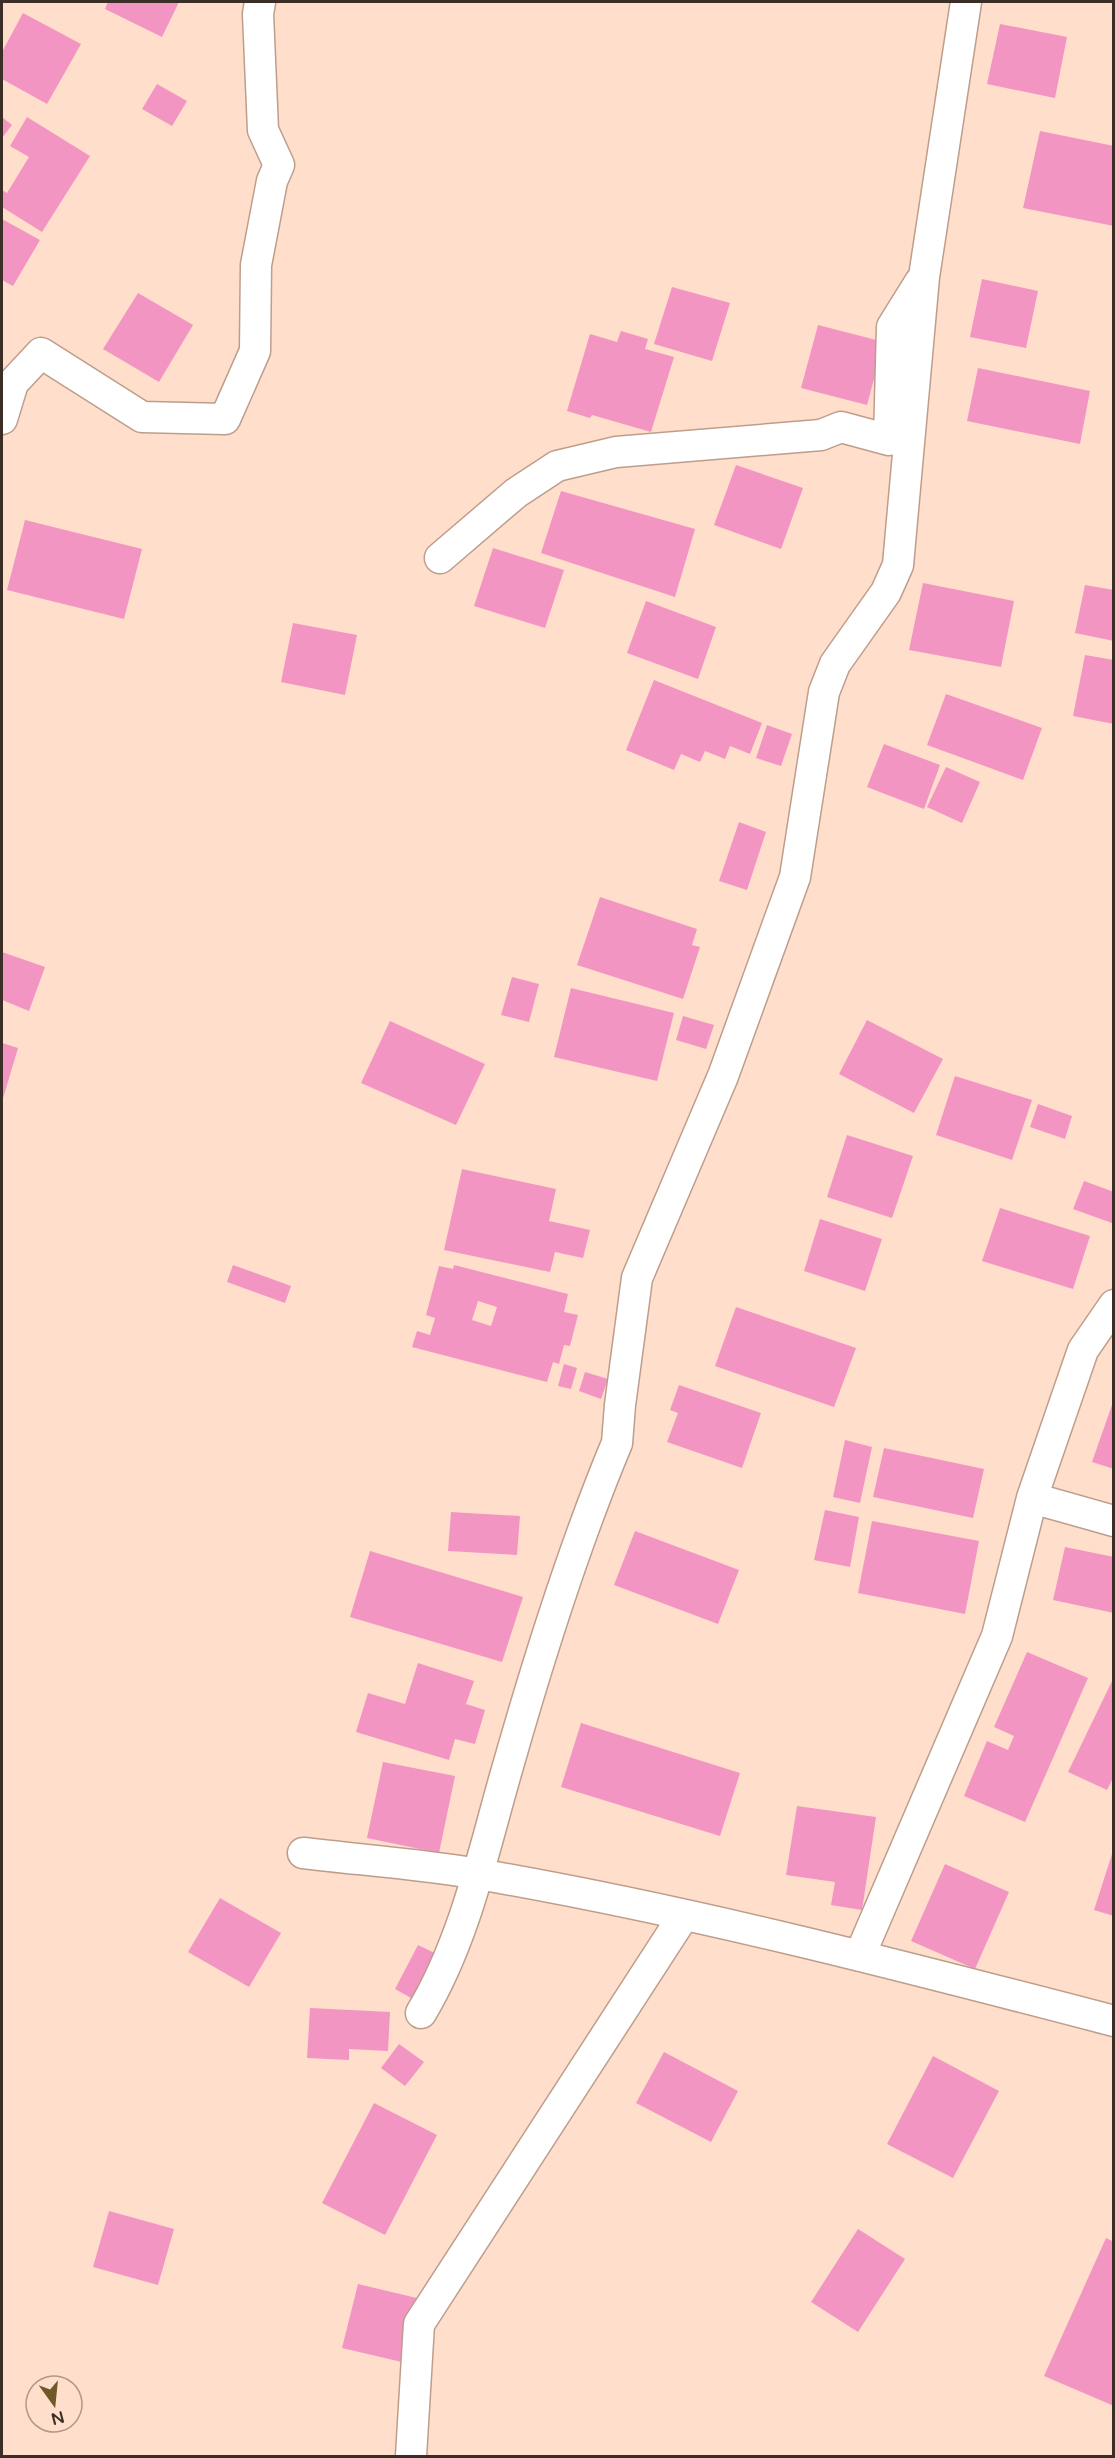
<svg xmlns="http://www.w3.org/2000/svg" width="1115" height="2458" font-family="'Varela Round',sans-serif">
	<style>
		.building { fill: #f395c2; fill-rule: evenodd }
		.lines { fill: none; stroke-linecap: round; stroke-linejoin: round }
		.street-casing { stroke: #bd9e8c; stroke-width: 33 }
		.street { stroke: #fff; stroke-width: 30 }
	</style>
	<rect width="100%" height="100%" fill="#ffdecb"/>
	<path class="building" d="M108,2H179L162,37L105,9Z
		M23,13L81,44L47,104L2,79V52Z
		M1000,24L1067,37L1055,98L987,84Z
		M157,84L187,101L172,126L142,109Z
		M2,117L12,125L2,138Z
		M27,117L90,156L42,232L2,207V190L7,193L29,157L10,146Z
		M1040,131L1114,146V226L1023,208Z
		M2,219L40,240L13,286L2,280Z
		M982,279L1038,291L1026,348L970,337Z
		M672,287L730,303L712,361L654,344Z
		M138,293L193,325L159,382L103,349Z
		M818,325L884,342L867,405L801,388Z
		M621,331L648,339L645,349L674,357L651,432L592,415L590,418L567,411L590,334L617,342Z
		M978,368L1090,391L1080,444L967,421Z
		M736,465L803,488L781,549L714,525Z
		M561,491L695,529L675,597L541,553Z
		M25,520L142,549L124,619L7,590Z
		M493,548L564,570L545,628L474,606Z
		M923,583L1014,601L1001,667L909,650Z
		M1085,585L1114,590V641L1075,633Z
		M646,601L716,627L698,679L627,653Z
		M293,623L357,635L345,695L281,682Z
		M1085,655L1114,660V724L1073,716Z
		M654,680L762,723L750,754L730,746L725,759L705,751L700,762L681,754L674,770L626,750Z
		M946,694L1042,728L1023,780L927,745Z
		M767,725L792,734L781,766L756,758Z
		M884,744L940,765L924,809L867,787Z
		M946,767L980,782L962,823L927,807Z
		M739,822L766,832L747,890L719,881Z
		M600,897L697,929L692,945L700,947L683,999L577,965Z
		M2,952L45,967L29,1011L2,1000Z
		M512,977L539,984L529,1022L501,1015Z
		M571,988L674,1013L657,1081L554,1057Z
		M683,1016L714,1025L706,1049L676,1040Z
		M867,1020L943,1059L914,1113L839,1074Z
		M390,1021L485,1064L456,1125L361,1083Z
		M2,1043L18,1048L2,1102Z
		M955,1076L1032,1100L1012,1160L936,1135Z
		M1038,1104L1072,1116L1065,1139L1030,1127Z
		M847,1135L913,1156L892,1218L827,1197Z
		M462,1169L556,1189L549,1221L590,1230L583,1258L555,1252L550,1272L444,1250Z
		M1084,1181L1114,1192L1112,1223L1073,1209Z
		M1000,1208L1090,1236L1073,1289L982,1261Z
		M820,1219L882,1239L865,1291L804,1271Z
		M233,1265L291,1286L285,1303L227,1282Z
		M454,1265L568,1294L564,1312L578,1315L570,1346L564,1345L559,1364L553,1362L547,1382L412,1347L417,1331L430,1335L435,1318L426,1315L439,1266L453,1269ZM478,1301L497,1307L491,1326L472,1320Z
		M736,1307L856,1348L834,1407L715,1366Z
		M564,1364L577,1368L571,1389L558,1386Z
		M585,1372L608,1379L601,1399L579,1391Z
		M679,1385L761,1413L742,1468L667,1442L678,1413L670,1410Z
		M1113,1402H1114V1469L1092,1462Z
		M845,1440L872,1447L860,1503L833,1497Z
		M884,1448L984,1469L973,1518L873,1497Z
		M825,1510L859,1517L850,1567L814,1560Z
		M451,1512L520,1516L517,1555L448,1551Z
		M872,1521L979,1541L965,1614L858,1593Z
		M635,1531L739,1570L718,1624L614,1585Z
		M1065,1547L1114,1557V1613L1053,1600Z
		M370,1551L523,1597L502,1662L350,1617Z
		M1027,1652L1088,1678L1025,1822L964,1796L987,1741L1008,1750L1014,1736L994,1727Z
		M418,1663L474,1681L466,1704L485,1710L475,1744L455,1739L449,1760L356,1732L368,1693L405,1704Z
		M1114,1677V1776L1107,1790L1068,1772Z
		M581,1723L740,1773L720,1836L561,1787Z
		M383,1762L455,1776L439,1853L367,1838Z
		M797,1806L876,1817L862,1910L831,1905L835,1882L786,1875Z
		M1113,1851H1114V1916L1094,1910Z
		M945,1864L1009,1892L975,1969L911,1941Z
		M220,1898L281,1933L249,1987L188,1952Z
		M418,1945L443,1957L420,2003L395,1989Z
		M310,2008L390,2012L388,2051L349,2049V2060L307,2058Z
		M399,2044L424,2062L405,2086L381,2068Z
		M664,2052L738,2091L711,2142L636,2103Z
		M933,2056L999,2091L953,2178L887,2144Z
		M374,2103L437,2135L385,2235L322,2203Z
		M109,2211L174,2229L158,2285L93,2267Z
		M858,2229L905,2259L858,2332L811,2302Z
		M1106,2238L1114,2242V2406L1044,2376Z
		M358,2284L421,2299L406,2363L342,2348Z"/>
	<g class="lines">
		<g class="street-casing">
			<path id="street" d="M2,419L13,383L41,353L142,417L225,419L255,351L256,265L272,181L279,165L263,130L258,14L260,2
				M440,558L516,493L557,466L616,452L821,435L841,427L889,440L892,327L920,282
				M1032,1498L1114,1521
				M303,1853C361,1860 420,1864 478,1874C693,1911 903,1966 1114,2021
				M860,1955L997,1636L1032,1498L1083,1350L1114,1305
				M421,2013C466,1938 484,1848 508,1766C539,1657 573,1548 617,1443L620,1405L637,1278L723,1076L795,877L824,692L835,664L886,592L898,565L924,277L966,2
				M411,2456L419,2324L684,1915"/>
		</g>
		<use href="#street" class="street"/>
	</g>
	<rect width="1115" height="2458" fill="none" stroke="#3a2e27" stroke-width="6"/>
	<g transform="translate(54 2404) rotate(165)"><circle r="28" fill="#ffdecb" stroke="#b09889" stroke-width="1.5"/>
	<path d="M0-4.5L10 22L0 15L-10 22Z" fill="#705929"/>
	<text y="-9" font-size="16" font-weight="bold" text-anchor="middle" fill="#3a2e27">N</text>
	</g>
</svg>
